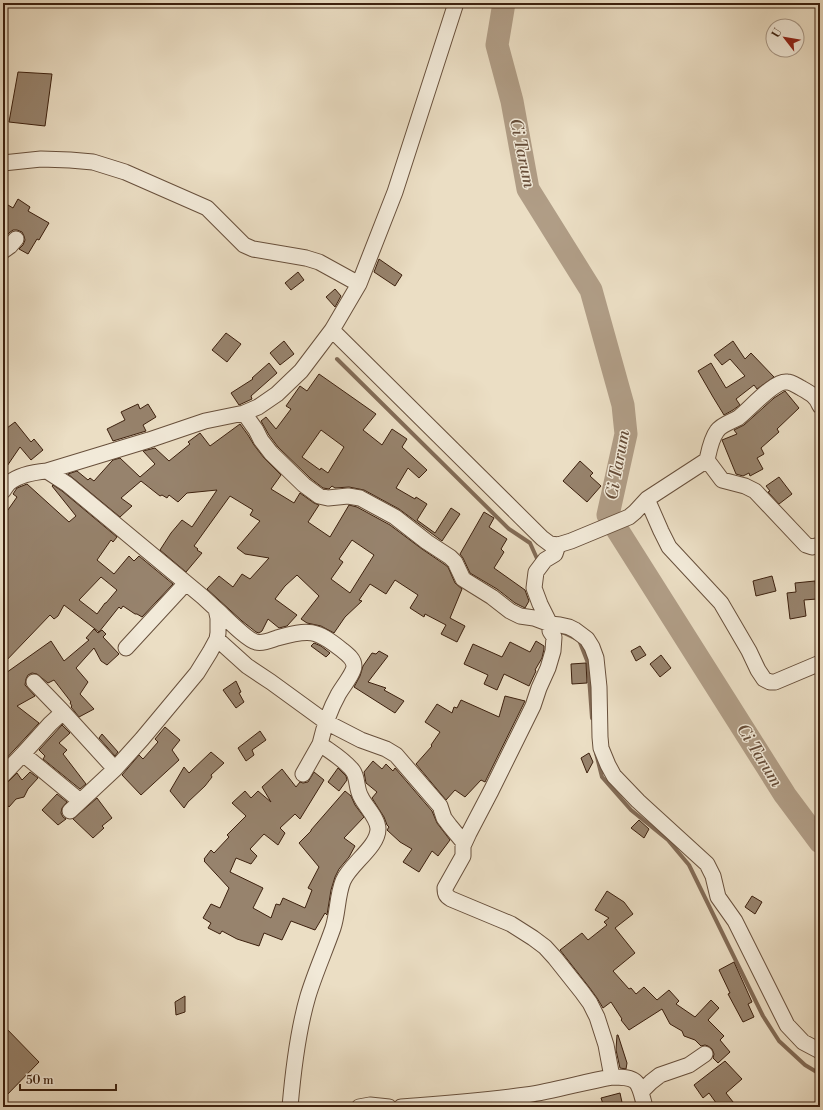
<svg xmlns="http://www.w3.org/2000/svg" width="823" height="1110" font-family="'Libre Bodoni',serif">
	<style>
		.lines { fill: none; stroke-linecap: round; stroke-linejoin: round }
		.stream { stroke: #826b56; stroke-width: 4 }
		.river { stroke: #b09d86; stroke-width: 23 }
		.building { fill: #97836d; stroke: #3c200e; fill-rule: evenodd }
		.street-casing { stroke: #68503c; stroke-width: 17 }
		.street { stroke: #f2ead9; stroke-width: 15 }
		.labels { text-anchor: middle; stroke-width: 3; stroke-linejoin: round; paint-order: stroke }
		.water-label { font-size: 17px; font-style: italic; fill: #654c38; stroke: #f2ead9 }
	</style>
	<rect width="100%" height="100%" fill="#ebdec4"/>
	<filter id="stains"><feTurbulence type="fractalNoise" baseFrequency=".005" numOctaves="4"/><feColorMatrix values="0 0 0 0 .2 0 0 0 0 .09 0 0 0 0 .02 0 0 0 .5 -.17"/></filter>
	<radialGradient id="worn" r=".72"><stop offset=".6" stop-color="#630" stop-opacity="0"/><stop offset="1" stop-color="#630" stop-opacity=".3"/></radialGradient>
	<g class="lines">
		<path class="stream" d="M337,359L509,529L530,543L539,563
			M562,632L579,640L588,663L592,718
			M596,753L602,777L631,810L668,840L689,865L763,1016L779,1041L805,1065L820,1074"/>
		<path class="river" d="M504,3L497,45L512,101L528,189L591,290L623,405L626,434L608,515L785,795L820,842"/>
	</g>
	<path class="building" d="M18,72L52,74L45,126L9,122Z
		M18,199L30,207L28,211L49,223L39,240L37,239L28,254L19,249L23,245L25,240L24,236L22,232L17,230H13L9,233L5,238L3,237V202L13,208Z
		M379,259L402,275L395,286L374,272Z
		M298,272L304,280L291,290L285,283Z
		M335,289L341,296L335,307L326,297Z
		M226,333L241,344L227,362L212,350Z
		M284,341L294,354L280,365L270,353Z
		M733,341L745,359L751,353L774,377L757,389L754,385L736,399L740,405L733,410L724,415L713,397L698,371L711,363L726,388L745,376L730,359L722,365L714,355Z
		M269,363L277,373L251,396L252,399L239,405L231,393L253,379L252,378Z
		M319,374L376,414L363,430L382,445L392,429L407,439L402,447L427,470L419,478L408,468L396,488L415,499L416,497L427,504L417,520L435,533L451,508L460,514L442,541L399,509L364,490L349,487L335,488L332,486L329,489L323,488L310,478L278,447L269,435L261,421L266,417L276,429L291,409L286,406L300,386L307,391ZM321,430L344,447L328,473L321,468L320,470L302,457Z
		M785,391L799,408L777,429L779,432L761,448L764,454L757,458L763,469L750,476L749,473L743,476L736,474L722,440L737,434L734,430L744,425L774,398Z
		M138,404L140,409L148,404L156,417L143,425L146,431L113,441L107,429L125,420L121,412Z
		M15,422L31,442L34,439L43,450L31,460L20,447L3,472V431Z
		M240,424L248,435L254,445L264,458L281,475L271,489L294,503L300,493L314,503L319,505L308,522L330,537L349,505L357,507L390,525L422,549L444,564L448,567L455,583L462,589L450,618L465,626L457,642L441,634L446,625L425,614L424,617L410,608L418,595L395,580L386,594L370,584L359,600L362,601L345,617L334,633L321,626L307,623L301,619L319,596L297,575L285,586L275,599L297,615L287,626L279,628L268,619L262,631L259,633L256,632L242,621L207,589L219,576L233,587L242,574L250,579L269,558L245,554L237,548L260,521L250,515L253,510L230,496L194,546L198,549L197,550L202,553L186,572L160,550L171,533L182,520L192,527L217,490L187,493L178,502L169,495L167,498L162,495L160,496L141,481L121,498L132,506L120,517L68,474L77,471L88,480L90,478L94,481L111,462L113,460L120,458L140,477L155,464L143,451L155,448L169,461L190,444L188,442L200,433L210,446ZM352,540L374,555L367,566L350,593L331,579L343,562L339,559Z
		M580,461L593,473L590,476L601,486L587,502L563,481Z
		M779,477L792,494L779,504L768,492L770,491L766,486Z
		M27,484L69,522L76,516L52,486L53,485L62,491L117,537L113,542L111,540L97,560L114,574L129,556L134,561L139,556L173,584L142,617L137,614H135L123,606L121,609L119,607L99,632L64,605L58,616L54,619L50,615L3,664V517L17,497L13,494L17,488ZM101,577L117,590L106,603H105L97,614L79,600Z
		M484,512L494,518L489,527L507,539L501,549L504,552L494,568L525,590L529,601L525,608L515,603L497,589L470,573L463,558L460,554Z
		M772,576L776,591L756,596L753,581Z
		M815,581L817,599L804,600L806,616L790,619L787,593L796,592L795,583Z
		M94,629L98,633L102,630L106,634L103,637L119,654L107,665L101,661L94,648L76,668L88,682L80,694L94,709L79,717L71,707L72,706L70,703L71,702L54,680L48,683L37,674L32,673L28,675L26,679L25,685L35,696L17,706L39,723L3,762V675L51,641L64,661L89,640L86,638Z
		M536,641L544,646V649L542,658L535,670L536,671L529,686L504,674L497,690L484,684L488,675L464,664L473,644L502,657L510,642L530,652Z
		M314,643L321,646L330,653L326,657L311,646Z
		M640,646L646,655L636,661L631,651Z
		M379,651L388,656L368,682L386,688L384,690L404,701L395,713L354,687L360,676L363,666L372,653L376,654Z
		M661,655L671,668L660,677L650,664Z
		M586,663L587,683L572,684L571,664Z
		M236,681L241,692L239,693L244,702L236,708L223,690Z
		M505,696L525,701L485,782L481,780L465,797L455,790L446,800L416,764L432,746L431,745L440,732L425,722L437,704L452,713L454,707L457,708L461,700L499,717Z
		M62,725L70,733L59,743L67,750L63,754L86,784L80,789L43,759L45,756L39,750Z
		M165,727L180,740L172,750L179,760L141,795L122,775L139,755L143,759L158,742L155,739Z
		M260,731L266,740L252,750L254,755L246,761L238,748Z
		M102,734L118,752L115,756L99,738Z
		M211,752L224,763L211,775L212,777L205,786L188,802L184,808L170,791L184,767L189,773Z
		M589,753L593,762L587,773L581,758Z
		M373,761L382,769L386,764L393,771L395,768L432,811L437,823L450,840L438,856L432,851L419,872L403,862L412,849L400,842L387,830L389,827L387,825L384,817L372,798L377,792L366,783L364,772Z
		M338,768L346,776L347,780L339,791L328,782Z
		M282,769L296,787L300,782L303,783L308,782L314,772L324,780L300,819L295,814L280,828L285,833L278,845L264,834L250,849L257,856L251,864L236,858L230,872L263,888L253,908L271,918L276,904L280,905L283,898L305,908L312,890L308,888L319,867L299,843L311,831V830L345,791L351,796L355,805L364,817L344,838L355,846L349,857L339,869L335,877L331,890L327,915L325,913L315,930L291,921L282,940L264,933L259,946L237,939L222,931L220,934L208,928L211,923L203,918L211,904L220,908L229,888L204,861L205,860L204,859L211,850L214,853L229,837L227,835L246,816L232,803L245,791L251,798L258,791L271,802L262,787Z
		M30,772L38,778L28,789L24,797L16,799L9,807L3,800V784L9,781L17,773L22,780Z
		M57,794L67,802L62,808L61,813L63,817L66,819L58,825L42,810Z
		M97,798L112,818L102,826L104,828L93,838L73,819Z
		M639,820L649,829L644,838L631,828Z
		M607,891L624,902L633,914L615,928L635,953L613,971L629,989L631,988L636,994L644,987L657,1000L669,990L679,1001L676,1004L695,1017L711,1000L719,1008L708,1020L724,1036L720,1040L730,1052L718,1063L713,1058L714,1054L712,1049L708,1046L705,1045L701,1046L695,1040L684,1036L682,1031L670,1024L662,1009L629,1030L621,1020L622,1019L611,1002L603,1008L597,998L589,987L560,950L582,933L588,940L607,925L604,922L609,918L595,910Z
		M752,896L762,902L755,914L745,907Z
		M734,962L752,1002L748,1004L754,1017L743,1022L728,994L730,993L719,970Z
		M185,996V1012L176,1015L175,1002Z
		M3,1025L39,1062L3,1099Z
		M617,1035H618L627,1063L626,1069L620,1068L616,1050Z
		M725,1061L742,1079L726,1093L737,1107H719L709,1093L703,1098L694,1085Z
		M620,1093L623,1107H604L601,1098Z"/>
	<g class="lines">
		<g class="street-casing">
			<path id="street" d="M3,163L41,159L70,160L93,162L125,172L207,208L244,245L253,249L306,258L319,262L359,284
				M3,251L10,246L16,239
				M332,330L542,538L550,544L558,545L571,541L629,517L635,512L647,499L707,460L722,480L745,486L755,491L806,545L812,547L820,545
				M244,413L256,430L261,440L271,453L304,485L319,496L328,498L348,496L360,498L395,517L427,542L450,557L455,562L463,579L492,597L510,611L520,616L534,618L550,624L560,625L569,627L575,630L587,639L592,647L596,658L599,687L600,737L601,748L608,765L614,776L638,801L707,864L713,876L718,897L735,921L787,1025L803,1042L820,1051
				M707,460C709,451 711,439 717,431C722,424 731,422 738,418C748,411 774,380 787,382C792,382 797,386 801,388C810,393 816,396 820,406
				M47,471L67,484L203,597L216,609L218,618V633L217,639L210,652L197,673L142,739L115,769L70,811
				M3,491C5,488 7,485 9,483C20,474 35,472 47,471L149,440L205,421L244,413L258,407L277,394L301,371L332,330L359,284L395,192L456,3
				M647,499L661,531L669,547L721,603L749,651L758,670L764,679L770,682H775L820,663
				M216,609C224,616 247,640 256,642C263,644 271,640 277,638C309,629 316,629 342,650C347,654 354,659 354,666C354,673 341,689 338,695C329,711 324,727 320,744C331,752 345,760 353,771C358,778 356,789 361,797C365,806 378,818 378,829C378,847 350,864 343,881C337,896 338,913 333,928C325,951 315,973 308,996C298,1030 293,1072 290,1107
				M217,639L247,666L271,682L326,722L361,740L386,749L396,755L440,806L444,818L450,826L464,843
				M126,648L185,584
				M63,712L115,769
				M23,754L50,724L63,712L34,682
				M303,774L320,744
				M3,775L23,754L80,801
				M612,1077C640,1077 638,1082 645,1107
				M641,1092L651,1082L660,1075L689,1065L705,1054
				M359,1107L370,1105L389,1107
				M401,1107C443,1104 484,1101 526,1095C555,1091 583,1082 612,1077L606,1045L597,1017L590,1003L582,992L555,958L545,947L533,938L511,924L451,899C446,896 445,894 445,888L463,856V846L469,833L491,791L533,706L539,688L548,668L553,651L554,637L550,631V624L540,604L534,588L536,572L545,560L555,554L558,545"/>
		</g>
		<use href="#street" class="street"/>
	</g>
	<g class="labels">
		<g class="water-label">
			<text transform="translate(523 153) rotate(78)" y="6">Ci Tarum</text>
			<text transform="translate(617 465) rotate(-80)" y="6">Ci Tarum</text>
			<text transform="translate(760 755) rotate(58)" y="6">Ci Tarum</text>
		</g>
	</g>
	<rect width="823" height="1110" fill="none" stroke="#ebdec4" stroke-width="16"/>
	<rect x="4" y="4" width="815" height="1102" fill="none" stroke="#3c200e" stroke-width="2"/>
	<rect x="8" y="8" width="807" height="1094" fill="none" stroke="#3c200e"/>
	<g transform="translate(785 38) rotate(301)"><circle r="19" fill="#f2ead9" stroke="#a99988"/>
	<path d="M0-3L7 15L0 10L-7 15Z" fill="#8f2418"/>
	<text y="-6" font-size="11" font-weight="bold" text-anchor="middle" fill="#3c200e">U</text>
	</g>
	<path d="M20 1084v6h96v-6" fill="none" stroke="#3c200e" stroke-width="2"/>
	<text x="26" y="1084" font-size="12" fill="#3c200e" stroke="#f2ead9" stroke-width="3" paint-order="stroke">50 m</text>
	<rect width="100%" height="100%" filter="url(#stains)"/>
	<rect width="100%" height="100%" fill="url(#worn)"/>
</svg>
